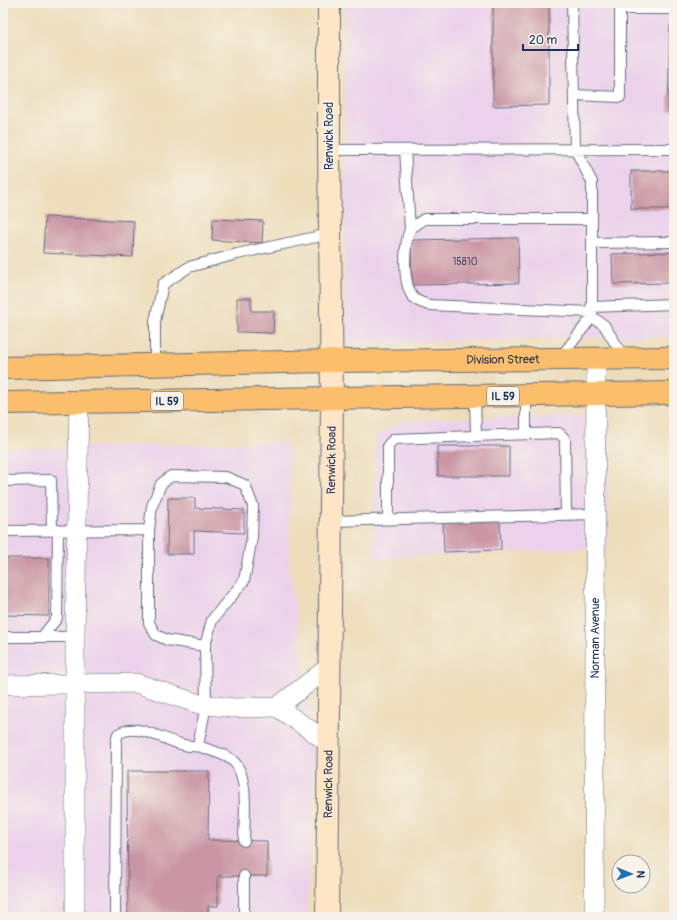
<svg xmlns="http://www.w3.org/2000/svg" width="677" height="920" font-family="Pangolin,sans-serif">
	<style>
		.built { fill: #ebd1eb }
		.building { fill: #ca96a5 }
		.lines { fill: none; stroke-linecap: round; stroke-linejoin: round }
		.lane-casing { stroke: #646c7f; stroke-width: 12 }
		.street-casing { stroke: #646c7f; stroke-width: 20 }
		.secondary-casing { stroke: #646c7f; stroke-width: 24 }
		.primary-casing { stroke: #646c7f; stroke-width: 24 }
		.lane { stroke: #fff; stroke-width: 10 }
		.street { stroke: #fff; stroke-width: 19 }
		.secondary { stroke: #fde5c5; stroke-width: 22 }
		.primary { stroke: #fabe6d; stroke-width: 22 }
		.labels { text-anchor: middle; stroke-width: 4; stroke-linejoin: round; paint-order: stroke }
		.number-label { font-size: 10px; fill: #474970 }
		.shield { fill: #f7f3e8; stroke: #5d6a87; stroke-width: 1 }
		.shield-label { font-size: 11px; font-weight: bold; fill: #1b2f5e }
		.street-label { font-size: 12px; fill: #1b2f5e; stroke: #f7f3e8 }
	</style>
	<rect width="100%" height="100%" fill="#f7f3e8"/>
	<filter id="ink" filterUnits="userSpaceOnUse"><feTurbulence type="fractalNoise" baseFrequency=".025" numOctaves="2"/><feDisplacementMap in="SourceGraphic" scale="8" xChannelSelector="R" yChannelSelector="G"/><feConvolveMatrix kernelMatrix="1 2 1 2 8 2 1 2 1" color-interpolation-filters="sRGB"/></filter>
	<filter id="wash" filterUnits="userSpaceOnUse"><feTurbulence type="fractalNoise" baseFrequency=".012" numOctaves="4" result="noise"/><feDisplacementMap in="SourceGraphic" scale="16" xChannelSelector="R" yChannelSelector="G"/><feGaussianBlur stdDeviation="0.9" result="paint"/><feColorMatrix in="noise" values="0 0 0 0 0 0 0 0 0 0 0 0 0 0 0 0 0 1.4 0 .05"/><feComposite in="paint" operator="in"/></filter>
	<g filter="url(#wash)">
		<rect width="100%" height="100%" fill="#edddbb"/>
		<path class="built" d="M345,3H674V336L345,343Z
			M609,414L608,548L374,558L376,435L406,420Z
			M286,442L290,455L289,565L316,758L306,917H3V449Z"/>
		<g id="blocks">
			<path class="building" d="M493,3H549V105L493,106Z
				M670,25H674V111H668Z
				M631,171H674V209H631Z
				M45,217L134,221L133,257L43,253Z
				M213,219L263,221L262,243L212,240Z
				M518,238L519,283L412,285L411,240Z
				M674,252V283L613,284L612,254Z
				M237,298H251V311H274L273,333L237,332Z
				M437,446H509V476H438Z
				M168,498H195V508L244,510V533L194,531V554H167Z
				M500,520L501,550L444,552L443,522Z
				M3,558H49V616L3,615Z
				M127,771H209L208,840L267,841V876H218V906H208V917H128Z"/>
		</g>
	</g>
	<g filter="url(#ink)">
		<use href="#blocks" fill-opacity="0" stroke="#646c7f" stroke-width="1"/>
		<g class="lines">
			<g class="lane-casing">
				<path id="lane" d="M574,95L620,97V9H674
					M329,150L674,149
					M405,150L410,229
					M592,243L674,242
					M591,307L674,304
					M592,312L429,305C423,303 417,302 413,297C402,283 404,245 410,229L424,219H592
					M592,317L604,325L625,359
					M560,358L592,317V182L575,149L572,3
					M155,366V321L163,284L189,267L237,254L330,234
					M475,396L476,436
					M526,434V395
					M3,481L51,480L52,530
					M388,519V445L394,439L559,433L565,439L566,515
					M331,521L595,514
					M149,530V623L156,635L167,640L205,646
					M3,531L149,530L152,506L161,484L171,476L226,477L245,485L253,506L252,537L244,581L212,620L205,646L206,705L198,746C172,749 142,719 118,734L116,741L115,917
					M3,637H75
					M42,637L57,618L58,530
					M198,746C209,750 223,753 232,760C250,774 244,820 244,841
					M244,917V876"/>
			</g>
			<g class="street-casing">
				<g id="street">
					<path d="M329,667L277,707L329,743"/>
					<path d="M3,685L136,683L199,704L234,708L277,707"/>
					<path d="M75,917V637L79,401"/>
					<path id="s1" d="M594,917L596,359"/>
				</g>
			</g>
			<g class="secondary-casing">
				<g id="secondary">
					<path id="s2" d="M327,917L332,398L329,150V3"/>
				</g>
			</g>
			<g class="primary-casing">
				<g id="primary">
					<path id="s3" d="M3,368L332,361L674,358"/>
					<path d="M3,403L674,393"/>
				</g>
			</g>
			<use href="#lane" class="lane"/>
			<use href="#street" class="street"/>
			<use href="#secondary" class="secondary"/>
			<use href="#primary" class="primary"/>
		</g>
	</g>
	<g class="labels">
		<g class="number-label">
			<text x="465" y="265">15810</text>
		</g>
		<g class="shield">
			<rect x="487" y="387" width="32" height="18" rx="3"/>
			<rect x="151" y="392" width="32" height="18" rx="3"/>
		</g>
		<g class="shield-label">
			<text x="503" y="400">IL 59</text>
			<text x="167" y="405">IL 59</text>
		</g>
		<g class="street-label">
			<text transform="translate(329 136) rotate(-90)" y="4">Renwick Road</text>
			<text dy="4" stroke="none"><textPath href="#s3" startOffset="500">Division Street</textPath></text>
			<text dy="4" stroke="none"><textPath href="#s2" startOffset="457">Renwick Road</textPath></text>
			<text dy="4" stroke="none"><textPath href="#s1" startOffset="279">Norman Avenue</textPath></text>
			<text dy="4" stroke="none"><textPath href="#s2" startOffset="133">Renwick Road</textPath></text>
		</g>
	</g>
	<rect width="677" height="920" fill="none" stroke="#f7f3e8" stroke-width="16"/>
	<g transform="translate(631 874) rotate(91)"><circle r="19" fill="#f7f3e8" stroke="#9fa5b1"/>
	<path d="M0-3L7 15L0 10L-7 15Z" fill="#1f6fb2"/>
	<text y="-6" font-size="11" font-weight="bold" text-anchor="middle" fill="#1b2f5e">N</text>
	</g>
	<path d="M523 44v6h55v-6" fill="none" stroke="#1b2f5e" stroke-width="2"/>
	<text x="529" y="44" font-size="12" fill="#1b2f5e" stroke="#f7f3e8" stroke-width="3" paint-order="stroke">20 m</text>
</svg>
